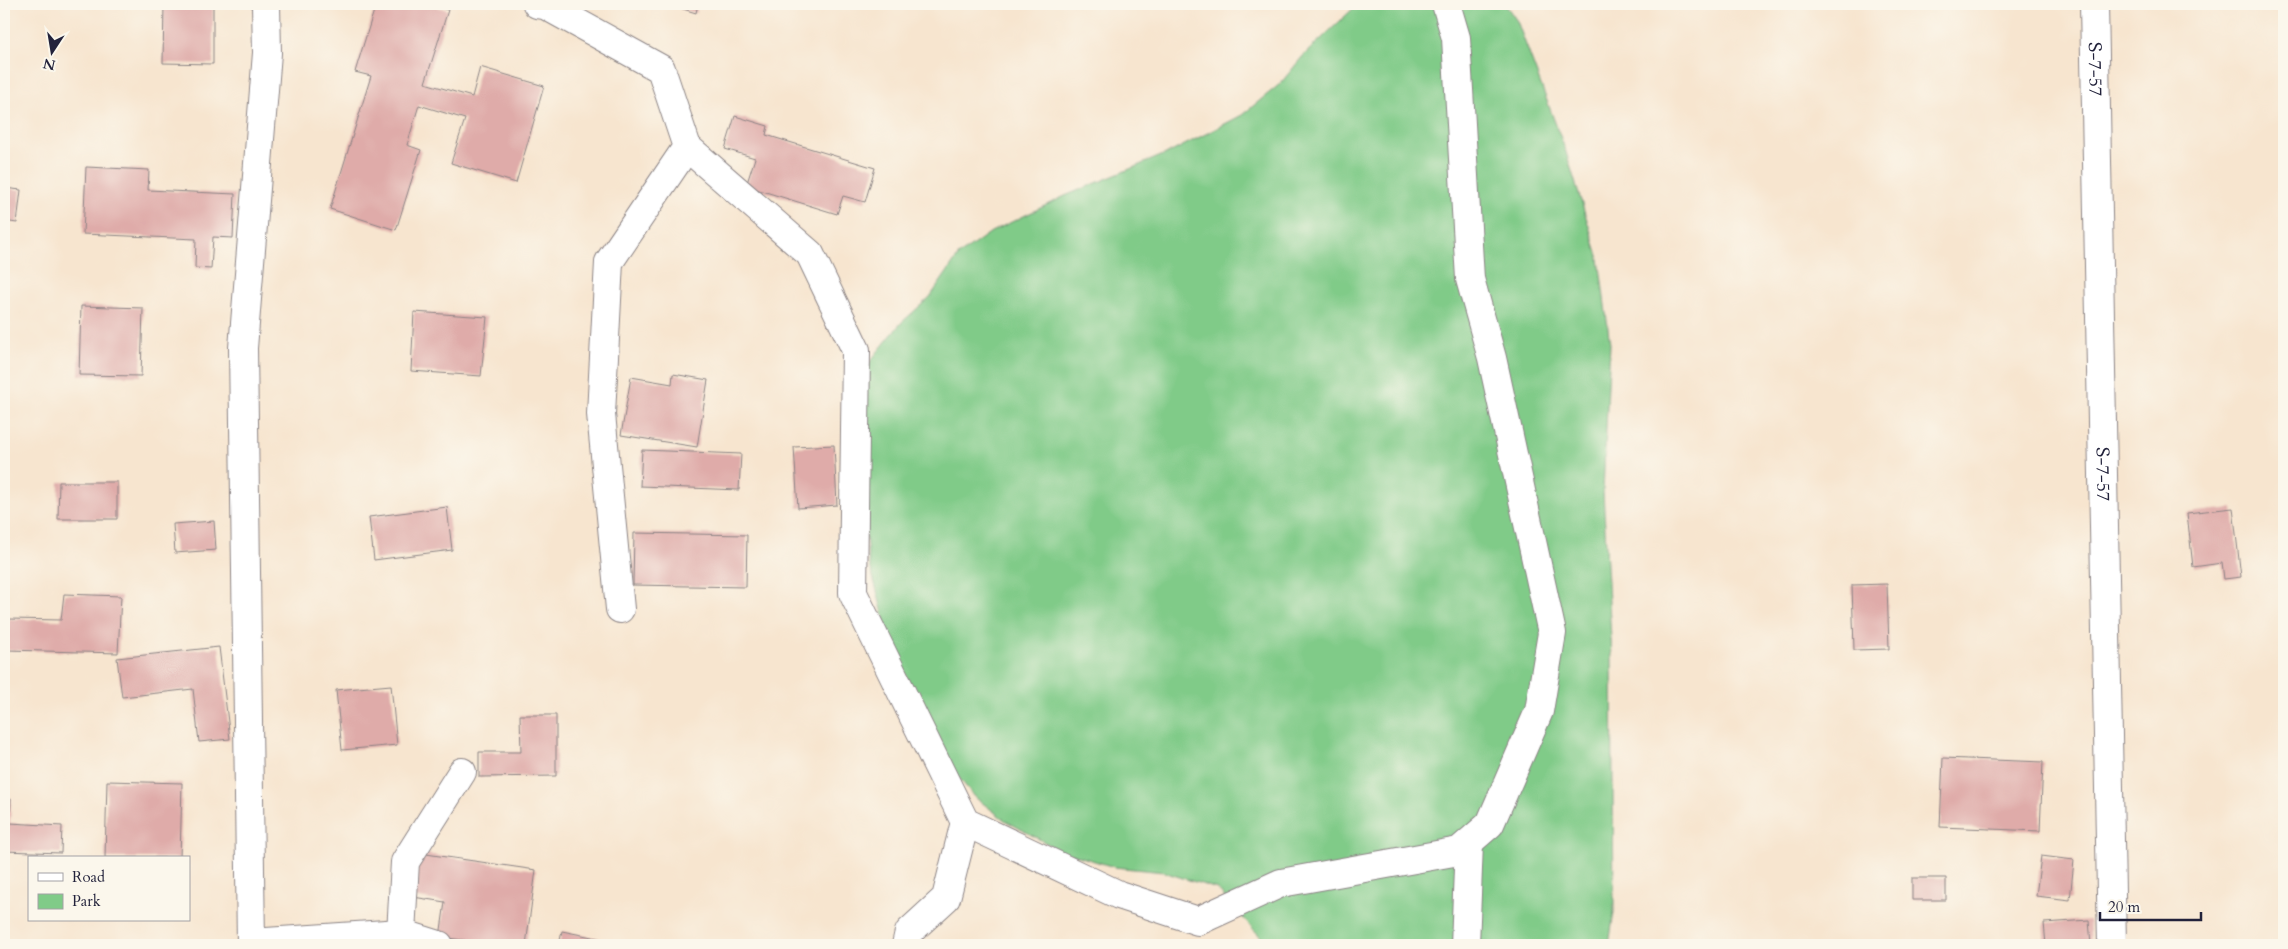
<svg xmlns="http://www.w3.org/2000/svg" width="2288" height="949" font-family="Cardo,'Noto Serif Armenian',serif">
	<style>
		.green { fill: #80cb88; stroke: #517662 }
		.building { fill: #dfaba9 }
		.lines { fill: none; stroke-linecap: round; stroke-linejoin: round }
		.minor-casing { stroke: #8c8485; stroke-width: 30 }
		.minor { stroke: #fff; stroke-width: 28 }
		.labels { text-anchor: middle; stroke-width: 4.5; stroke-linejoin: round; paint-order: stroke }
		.street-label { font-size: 18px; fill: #22223b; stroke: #fbf7ec }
	</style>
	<rect width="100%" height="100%" fill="#fbf7ec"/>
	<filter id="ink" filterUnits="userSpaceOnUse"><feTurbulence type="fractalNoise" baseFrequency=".02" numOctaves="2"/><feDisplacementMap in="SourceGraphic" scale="10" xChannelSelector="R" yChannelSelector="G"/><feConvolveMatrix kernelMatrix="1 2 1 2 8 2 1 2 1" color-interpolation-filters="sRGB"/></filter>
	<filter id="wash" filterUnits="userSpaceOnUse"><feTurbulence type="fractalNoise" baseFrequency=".0096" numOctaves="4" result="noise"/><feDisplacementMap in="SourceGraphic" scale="20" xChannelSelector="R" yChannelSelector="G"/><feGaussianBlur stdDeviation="1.12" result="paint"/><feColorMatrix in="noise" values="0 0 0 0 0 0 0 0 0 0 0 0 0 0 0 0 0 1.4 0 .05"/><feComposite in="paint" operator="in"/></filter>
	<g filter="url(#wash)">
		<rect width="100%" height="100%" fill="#f7e5cf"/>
		<path class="green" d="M1358,4H1505L1517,21L1565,149L1599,259L1610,344L1603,491L1612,657L1614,912L1609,945H1268L1217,889L1164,872L1114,867L1059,850L1006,821L976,798L945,762L891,643L868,558L856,406L871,360L901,323L930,297L959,255L991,232L1065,196L1173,151L1242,115L1280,84L1303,56Z"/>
		<g id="blocks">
			<path class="building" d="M164,4H213V64L163,63Z
				M376,4H428L448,10L425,83L472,97L480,67L544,86L516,183L451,163L465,119L419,105L407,145L421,150L396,230L330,209L371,76L355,72Z
				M667,4H698L696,13Z
				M735,116L768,126L766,135L875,168L865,202L843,196L837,214L746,186L755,158L725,149Z
				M86,167L149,170L148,190L235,194L233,238L213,237L211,269L195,268L196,239L83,234Z
				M4,188L21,190L17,223L4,221Z
				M81,306L143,308L141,376L79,375Z
				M414,312L487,317L481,376L411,371Z
				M673,374L708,380L697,447L621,435L631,377L672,384Z
				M834,445L837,505L798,508L794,447Z
				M642,450L741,454L739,490L640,486Z
				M59,482H117V519H58Z
				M447,507L452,550L374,560L369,517Z
				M2233,508L2241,577L2224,579L2222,563L2193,567L2187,513Z
				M214,521L216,550L175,553L173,524Z
				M634,533L747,535L746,587L633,585Z
				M1887,584L1889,649L1854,650L1852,585Z
				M64,594L121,596L118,653L7,650L9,619L61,620Z
				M219,647L230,739L199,742L193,689L122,697L117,658Z
				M391,685L397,745L342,750L336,690Z
				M520,715H556V776L479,777V752H521Z
				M1943,758L2043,762L2040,831L1940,827Z
				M107,781L182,783L180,858H105Z
				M4,798L11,799L10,823L62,826L61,853L4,851Z
				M419,853L536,870L526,945H500L440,937L445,902L413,897Z
				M2041,856L2074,860L2070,900L2036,896Z
				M1912,878H1946V900H1912Z
				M2089,920L2091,945H2046L2044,923Z
				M562,931L627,944L626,945H559Z"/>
		</g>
	</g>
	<g filter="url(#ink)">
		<use href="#blocks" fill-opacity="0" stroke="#8c8485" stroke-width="1"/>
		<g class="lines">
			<g class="minor-casing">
				<g id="minor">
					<path d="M537,4L545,5L661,69L687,147L609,262L601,414L620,609"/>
					<path id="s1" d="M2094,4L2112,945"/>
					<path d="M687,147L810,254L856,350L853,593L965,822L1119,895L1198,921L1281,883L1459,851L1490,824L1539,711L1552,633L1492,358L1470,279L1456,38L1446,4"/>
					<path d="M401,933L405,862L462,772"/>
					<path d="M251,943L401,933L439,945"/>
					<path d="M251,945L243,348L267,53L266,4"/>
					<path d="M906,945L909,932L946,898L965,822"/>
					<path d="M1465,945L1469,843"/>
				</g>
			</g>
			<use href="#minor" class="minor"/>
		</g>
	</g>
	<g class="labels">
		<g class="street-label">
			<text dy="6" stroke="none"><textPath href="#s1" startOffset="65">Տ-7-57</textPath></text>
			<text dy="6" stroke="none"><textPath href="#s1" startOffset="470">Տ-7-57</textPath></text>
		</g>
	</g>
	<rect width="2288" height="949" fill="none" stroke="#fbf7ec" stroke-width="20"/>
	<rect x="28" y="856" width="162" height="65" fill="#fbf7ec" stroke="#a4a2a5"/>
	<rect x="38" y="873" width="25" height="8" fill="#ffffff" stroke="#a4a2a5"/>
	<text x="72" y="882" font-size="15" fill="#22223b">Road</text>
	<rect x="38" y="894" width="25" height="15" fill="#80cb88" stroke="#a4a2a5"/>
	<text x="72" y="906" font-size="15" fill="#22223b">Park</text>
	<g transform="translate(52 52) rotate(192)" stroke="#fbf7ec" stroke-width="4" paint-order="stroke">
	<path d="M0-4L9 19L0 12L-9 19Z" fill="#22223b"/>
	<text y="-8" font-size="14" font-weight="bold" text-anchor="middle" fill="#22223b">N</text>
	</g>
	<path d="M2100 912v8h101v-8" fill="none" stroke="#22223b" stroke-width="2.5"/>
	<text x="2108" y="912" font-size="15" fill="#22223b" stroke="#fbf7ec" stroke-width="4" paint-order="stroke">20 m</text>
</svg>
